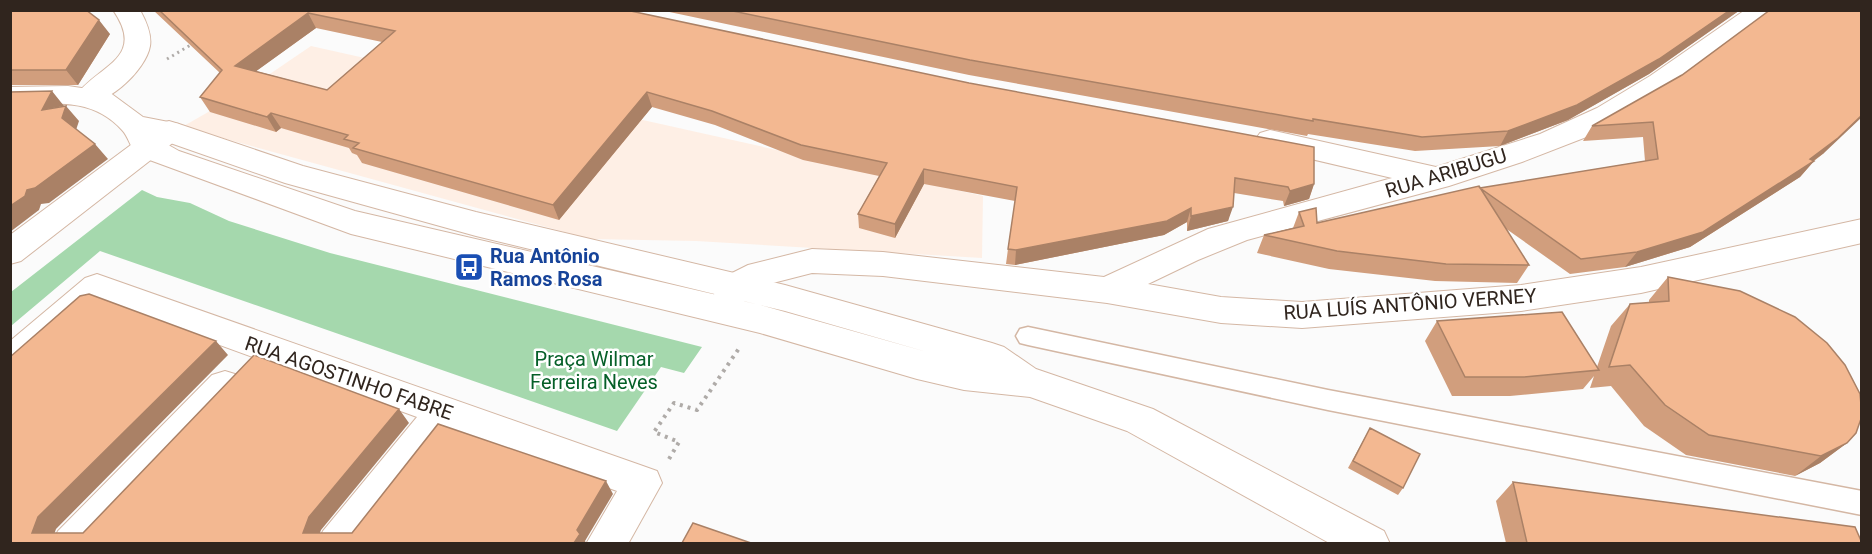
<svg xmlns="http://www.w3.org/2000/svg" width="1872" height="554" font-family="Roboto,sans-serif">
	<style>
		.built { fill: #feefe5 }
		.green { fill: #a5d8ad }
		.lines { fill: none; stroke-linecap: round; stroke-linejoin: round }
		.service-casing { stroke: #d4b7a4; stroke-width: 3 }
		.minor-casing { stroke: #d4b7a4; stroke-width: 2 }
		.secondary-casing { stroke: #d4b7a4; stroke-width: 2 }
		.path-far1 { stroke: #afaba8; stroke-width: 3; stroke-dasharray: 2 4; stroke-linecap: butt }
		.path { stroke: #afaba8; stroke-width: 4; stroke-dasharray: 3 5; stroke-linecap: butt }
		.service { fill: #fff; fill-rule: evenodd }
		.minor { fill: #fff; fill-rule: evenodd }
		.secondary { fill: #fff; fill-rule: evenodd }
		.wall { fill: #d19e7d; fill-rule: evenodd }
		.shaded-wall { fill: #aa8166 }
		.building { fill: #f3b891; stroke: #aa8166; stroke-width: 1.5; fill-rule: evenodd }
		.labels { text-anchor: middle; stroke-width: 5; stroke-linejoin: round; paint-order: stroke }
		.street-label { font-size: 20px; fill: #30251e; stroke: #fff }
		.transit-label { font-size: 20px; font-weight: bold; fill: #164399; stroke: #fff; text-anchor: start }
		.park-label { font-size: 20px; fill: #055f28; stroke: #fff }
	</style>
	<rect width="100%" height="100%" fill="#fbfbfb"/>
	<path class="built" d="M311,46L983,196L982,258L696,241L590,239L182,127L245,91Z"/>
	<path class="green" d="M142,190L157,197L190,203L229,221L330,253L702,347L684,373L661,367L617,431L100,251L11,326V292Z"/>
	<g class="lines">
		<g class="service-casing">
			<path id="service" d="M1028,327L1328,390L1862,491V515L1328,410L1028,345L1020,343L1016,336L1020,329Z"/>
		</g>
		<g class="minor-casing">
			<path id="minor" d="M113,10H140C146,21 152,34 150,46C146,71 103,110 79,103L75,97C95,66 148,60 113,10Z
				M1745,10H1776L1670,88L1589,136L1522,162L1449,186L1247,240L1198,260L1148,284L1221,297L1302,302L1521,285L1641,267L1862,219V243L1641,293L1521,311L1302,328L1221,323L1107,303L883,276L812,273L769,284L748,295L736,316L724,320L712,316L707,307L724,277L748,265L812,249L883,252L1104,277L1208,229L1392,178L1260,147L1255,140L1260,133L1270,130L1436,167L1540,134L1597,108L1650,76Z
				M169,121L179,124L184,131L179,138L21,261L10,264V235L159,124Z
				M97,274L643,466L657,471L662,483L628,544H586L617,491L451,430L362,544H317L323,531L417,417L102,302L22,372L10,376V341L85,278Z
				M225,371L238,375L243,386L238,397L99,544H52L58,531L212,375Z"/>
		</g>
		<g class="secondary-casing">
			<path id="secondary" d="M68,86L109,92L143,117L179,124L303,166L476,212L785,285L992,343L1004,347L1036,369L1153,409L1384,531L1390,544H1331L1127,431L1030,397L964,390L917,379L760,333L351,234L136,155C131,148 128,136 122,130C91,96 52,104 10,105V87ZM156,138L285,183L476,236L785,311L927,352L760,305L355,211L179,151Z"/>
		</g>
		<path class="path-far1" d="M167,59L194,43"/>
		<path class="path" d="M669,459L679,442L654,432L674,403L697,410L740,347"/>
		<use href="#service" class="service"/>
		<use href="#minor" class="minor"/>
		<use href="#secondary" class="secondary"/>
	</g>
	<path class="wall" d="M10,10L110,34L78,85H10Z
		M153,10H626L1314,184L1309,199L1284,206L1283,201L1234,193L1228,221L1187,231V222L1164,235L1015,265L1006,264L1008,249L1015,201L924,184L895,238L859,228L858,214L879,176L803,160L715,125L652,107L559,220L362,163L357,155L352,153L349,148L281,128L276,132L210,112L200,97L220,73ZM316,28L382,42L327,90L256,71Z
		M660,10H1740L1649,74L1568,120L1500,146L1415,151L1308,134L1307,136L969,75Z
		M1682,75L1824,153L1814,161L1800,177L1690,247L1625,267L1570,274L1505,228L1529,265L1517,283L1435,281L1329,269L1257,253L1264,235L1293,228L1299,212L1317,223L1480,188L1645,161L1643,137L1583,141L1592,126Z
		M1668,277L1847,443L1820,463L1795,476L1686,455L1644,426L1611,386L1590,388L1594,376L1583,389L1510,396H1452L1425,341L1437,321L1597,367L1611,326L1630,304L1649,303V300Z
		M1370,428L1403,488L1398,495L1348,468Z
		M1513,482L1862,543H1506L1496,501Z"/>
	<path class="shaded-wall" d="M1730,10H1740L1649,74L1568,120L1500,146L1508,131Z
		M308,13L316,28L244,80L235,66Z
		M99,20L110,34L78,85L66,70Z
		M52,91L64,106L42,110Z
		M647,92L652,107L559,220L553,205Z
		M66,106L79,121L75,133L62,118Z
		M271,113L281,128L276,132L267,117Z
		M1862,115V117L1824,153L1809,164L1814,161L1800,177L1690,247L1625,267L1637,252Z
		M95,144L108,159L49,203L41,204L39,210L10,232V206L27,190Z
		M924,169V184L895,238V224Z
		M1314,184L1309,199L1284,206L1290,191Z
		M1233,207L1228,221L1187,231L1191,216Z
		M1191,208L1187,222L1164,235L1015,265L1016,250Z
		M216,341L228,355L56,529L51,543L32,533L38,517Z
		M399,409L409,423L321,530L316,543L303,533L309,517Z
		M1847,443L1820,463L1795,476L1821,456Z
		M606,481L613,494L585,541L586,543H574L577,530Z"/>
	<path class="building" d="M10,10H86L99,20L66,70H10Z
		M159,10H626L969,83L1314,147V184L1290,191L1288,187L1235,178L1233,207L1191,216V208L1167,221L1016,250L1008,249L1017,187L924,169L895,224L858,214L887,163L801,145L712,111L647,92L553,205L353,148L359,143L344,139L348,135L271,113L267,117L200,97L222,70ZM308,13L395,31L327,90L235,66Z
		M728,10H1730L1659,59L1577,105L1508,131L1422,137L1313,119V121L970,60Z
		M1770,10H1862V115L1838,138L1810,159L1814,161L1703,232L1637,252L1581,259L1480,188L1658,159L1653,122L1592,126L1682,75Z
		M52,91L42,110L66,106L62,118L95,144L35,188L27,190L25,196L10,206V92Z
		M1479,186L1529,265L1446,264L1337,251L1264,235L1304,226L1299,212L1316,208L1317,223Z
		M1668,277L1740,291L1795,317L1827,343L1845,365L1860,394L1862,416L1856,433L1847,443L1821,456L1709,435L1665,405L1630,365L1609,367L1630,304L1669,301Z
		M89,294L216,341L38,517L32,533H83L254,355L399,409L309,517L303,533H352L438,424L606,481L577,530L580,534L574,543H10V357L80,296Z
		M1562,312L1599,370L1524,377H1465L1437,321Z
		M1370,428L1420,454L1403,488L1353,461Z
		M1513,482L1855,527L1862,543H1527Z
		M693,523L751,543H682Z"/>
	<defs>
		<g id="bus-square" transform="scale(1.5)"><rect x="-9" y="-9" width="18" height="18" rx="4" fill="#1a4fb4" stroke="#fff"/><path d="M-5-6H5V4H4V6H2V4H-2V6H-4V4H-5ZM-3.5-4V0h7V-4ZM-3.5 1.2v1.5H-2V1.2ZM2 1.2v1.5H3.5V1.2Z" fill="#fff"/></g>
	</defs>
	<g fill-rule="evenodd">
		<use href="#bus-square" x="469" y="267"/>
	</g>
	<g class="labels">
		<g class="street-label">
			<text transform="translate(1446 173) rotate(-17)" y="7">RUA ARIBUGU</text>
			<text transform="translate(1410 304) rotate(-4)" y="7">RUA LUÍS ANTÔNIO VERNEY</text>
			<text transform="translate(349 378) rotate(19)" y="7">RUA AGOSTINHO FABRE</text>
		</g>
		<g class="transit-label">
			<text x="490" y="263">Rua Antônio<tspan x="490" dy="23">Ramos Rosa</tspan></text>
		</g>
		<g class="park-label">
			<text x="594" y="366">Praça Wilmar<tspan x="594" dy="23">Ferreira Neves</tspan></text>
		</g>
	</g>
	<rect width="1872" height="554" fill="none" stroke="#30251e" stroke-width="24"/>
</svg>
